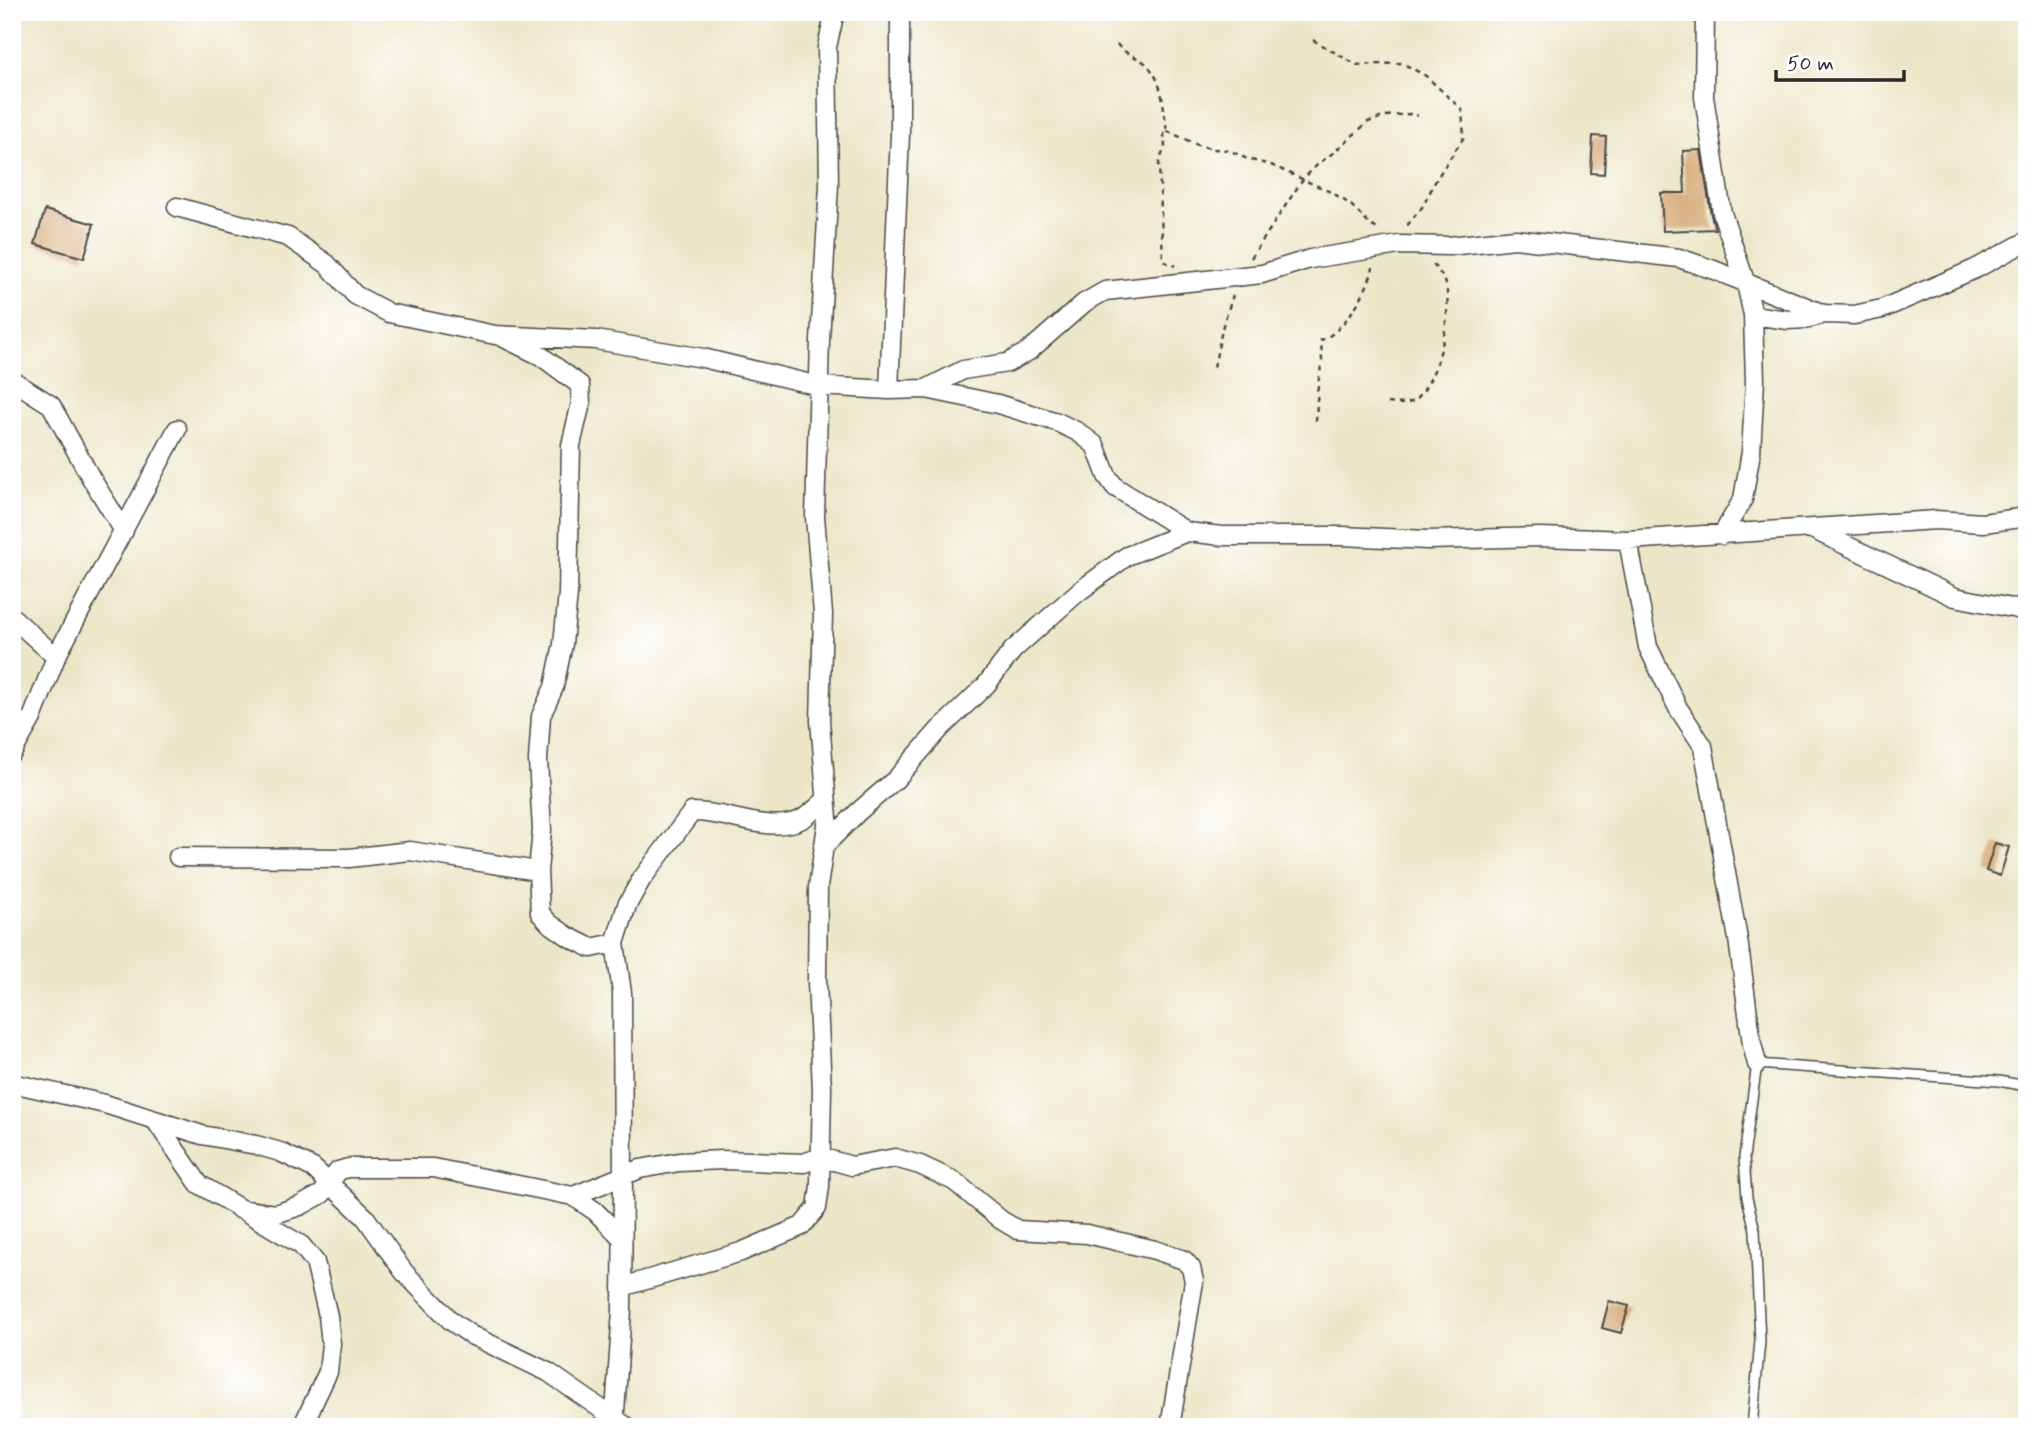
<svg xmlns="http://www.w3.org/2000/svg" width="2039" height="1439" font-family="Mynerve,sans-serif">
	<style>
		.building { fill: #d7ab79 }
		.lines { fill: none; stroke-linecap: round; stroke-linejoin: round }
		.service-casing { stroke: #484743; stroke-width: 12 }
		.minor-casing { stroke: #484743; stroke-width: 21 }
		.path { stroke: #484743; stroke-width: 2.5; stroke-dasharray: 5 5; stroke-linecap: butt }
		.service { stroke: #fff; stroke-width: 9 }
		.minor { stroke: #fff; stroke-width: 18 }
	</style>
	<rect width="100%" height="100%" fill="#fff"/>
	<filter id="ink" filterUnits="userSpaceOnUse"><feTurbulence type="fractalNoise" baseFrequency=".0143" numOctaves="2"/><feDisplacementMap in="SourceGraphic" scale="14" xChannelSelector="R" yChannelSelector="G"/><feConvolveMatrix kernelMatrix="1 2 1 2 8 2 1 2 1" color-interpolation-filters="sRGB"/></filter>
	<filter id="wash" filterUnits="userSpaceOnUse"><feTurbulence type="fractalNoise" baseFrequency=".00686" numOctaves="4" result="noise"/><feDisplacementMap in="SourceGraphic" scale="28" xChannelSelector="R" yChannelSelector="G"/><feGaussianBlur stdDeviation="1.57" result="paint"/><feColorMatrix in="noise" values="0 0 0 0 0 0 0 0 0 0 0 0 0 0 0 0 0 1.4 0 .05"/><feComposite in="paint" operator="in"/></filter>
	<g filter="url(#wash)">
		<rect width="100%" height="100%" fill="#ece6c8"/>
		<g id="blocks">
			<path class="building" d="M1593,136L1606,137L1604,174L1591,173Z
				M1701,150L1711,215L1715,229L1663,231L1661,193H1685L1683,151Z
				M45,210L94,224L84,258L35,244Z
				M1995,843L2009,847L2000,876L1986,871Z
				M1609,1301L1629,1306L1621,1333L1602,1328Z"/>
		</g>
	</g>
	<g filter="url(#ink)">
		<use href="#blocks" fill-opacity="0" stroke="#484743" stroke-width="2"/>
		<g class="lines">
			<g class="service-casing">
				<path id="service" d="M1752,1427L1760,1341L1755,1230L1747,1198L1744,1157L1757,1064L1999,1081L2020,1085L2027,1082"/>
			</g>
			<g class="minor-casing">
				<path id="minor" d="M1705,12L1704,97L1722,213L1746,284L1753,315L1755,381L1751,452L1743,499L1722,535
					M177,207L288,237L327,264L355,295L389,313L495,335L596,340L703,358L819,386L889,390L926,389L998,404L1057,422L1078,432L1095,445L1107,476L1115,487L1187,532L1222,536H1342L1428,540L1541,537L1628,540L1936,520L1983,523L2027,517
					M1753,315L1788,320L1805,319L1824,314L1854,315L1882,309L1975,269L2027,241
					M504,338L541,356L580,385L581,403L571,445L568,594L563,644L554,687L541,716L538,760L542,830L538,871L540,913L549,923L569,937L591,948L615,943
					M12,380L51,405L91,478L124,531
					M926,389L963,370L1007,363L1029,351L1084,303L1105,291L1262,274L1310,259L1399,245L1449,246L1515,239L1679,258L1714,270L1824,314
					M889,390L900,134V12
					M1812,529L1955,597L2027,611
					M1628,540L1648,647L1678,708L1703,746L1738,939L1752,1044L1757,1064
					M12,617L56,657
					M12,753L32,718L56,657L177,429
					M823,847L858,812L896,779L940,729L986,685L1013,650L1077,593L1127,556L1187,532
					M178,857L349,858L410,851L538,871
					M12,1083L105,1104L202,1135L256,1145L280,1152L313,1168L365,1217L404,1272L451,1321L471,1335L548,1372L627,1427
					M155,1120L199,1184L301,1245L315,1262L328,1316L331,1344L328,1372L302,1427
					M573,1196L640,1169L679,1162L722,1160L804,1163L820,1157L852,1166L895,1158L920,1165L954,1181L1001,1220L1018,1230L1087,1234L1155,1250L1184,1260L1191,1268L1194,1281L1170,1427
					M239,1209L275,1214L300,1206L322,1194L338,1171L348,1168H433L573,1196L595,1211L622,1238
					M622,1287L741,1252L802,1226L817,1208L820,1186L822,1089L817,981L818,887L828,818L820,721L823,614L815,517L820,340L829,185L827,47L835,12
					M614,1427L622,1310L623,1175L622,993L615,943L627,905L641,880L692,812C726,811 768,834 800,820C809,816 818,806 826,800"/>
			</g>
			<path class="path" d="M1313,40L1357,65L1402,63L1426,76L1462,110L1464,137L1437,178L1423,206L1405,228
				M1117,44C1124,54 1136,56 1145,63C1164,80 1163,108 1167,131L1164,134L1165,146L1159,163L1163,261L1175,266
				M1167,131L1198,145L1213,149L1229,150L1247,159L1271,165L1333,193L1351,205L1370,225L1380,230
				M1251,258L1303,179L1318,164L1333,153L1368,122L1386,116L1410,114L1418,116
				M1214,367L1223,325L1233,295
				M1388,403C1396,404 1408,405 1415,400C1439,380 1452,314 1446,285C1445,277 1436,270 1432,262
				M1316,421L1318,384L1322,361L1321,340C1343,333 1369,290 1373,267"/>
			<use href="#service" class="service"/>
			<use href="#minor" class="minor"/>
		</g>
	</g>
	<rect width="2039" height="1439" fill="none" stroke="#fff" stroke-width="42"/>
	<path d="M1776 70v10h128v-10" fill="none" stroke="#2b2b2b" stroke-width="3.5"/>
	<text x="1787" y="70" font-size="21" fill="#2b2b2b" stroke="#ffffff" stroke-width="5" paint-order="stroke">50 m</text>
</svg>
